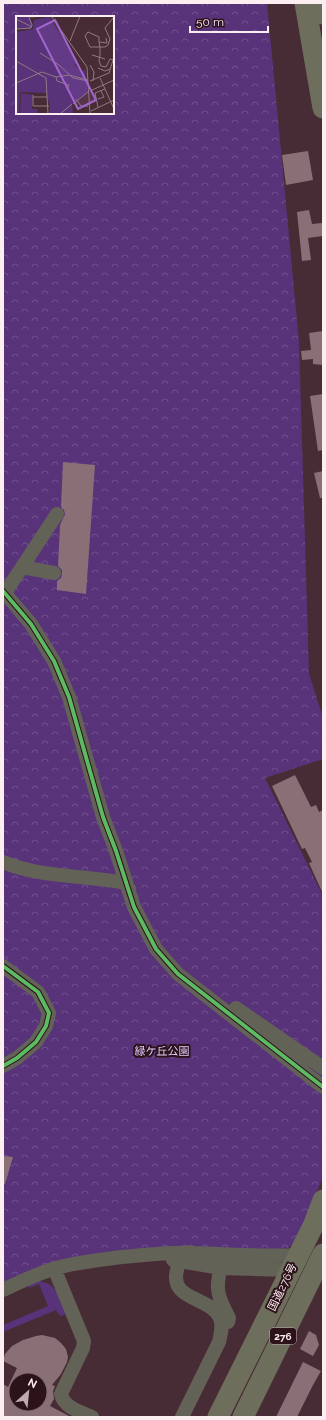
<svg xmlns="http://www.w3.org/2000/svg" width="326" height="1420" font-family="Raleway,'Noto Sans JP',sans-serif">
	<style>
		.green { fill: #58337a }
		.park { fill: url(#park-crowns); fill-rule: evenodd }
		.building { fill: #896f76; fill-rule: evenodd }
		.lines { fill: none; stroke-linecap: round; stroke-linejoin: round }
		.minor { stroke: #636257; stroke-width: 14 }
		.highway { stroke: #6d6e5c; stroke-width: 21 }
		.cycleway-casing { stroke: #2c131a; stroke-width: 6 }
		.cycleway { stroke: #5cba63; stroke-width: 4 }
		.labels { text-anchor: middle; stroke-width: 4; stroke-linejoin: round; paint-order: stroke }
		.shield { fill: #2c131a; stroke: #beacb0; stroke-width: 1 }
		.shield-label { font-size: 10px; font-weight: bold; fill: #fdeef1 }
		.park-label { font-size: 11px; fill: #deccfc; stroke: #2c131a }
		.street-label { font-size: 11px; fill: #fdeef1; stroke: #2c131a }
		.inset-road { fill: none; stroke: #907a80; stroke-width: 1 }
		.view { fill: #a266ce; fill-opacity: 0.15; stroke: #a266ce; stroke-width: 2 }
		.inset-edge { fill: none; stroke: #fdeef1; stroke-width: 2 }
	</style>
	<defs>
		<pattern id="park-crowns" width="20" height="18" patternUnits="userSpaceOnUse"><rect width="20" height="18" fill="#58337a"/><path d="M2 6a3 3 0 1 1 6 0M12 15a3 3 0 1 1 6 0" fill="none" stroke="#71518d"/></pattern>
	</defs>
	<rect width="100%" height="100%" fill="#482c35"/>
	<path class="green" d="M38,1281C57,1283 59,1297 66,1313L64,1315L60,1316L56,1310L3,1332V1325L48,1306L39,1284L29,1288L28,1285Z"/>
	<path class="park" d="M3,3H267L299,342L309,674L323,718V759L265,778L323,896V1177L296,1241L288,1248L269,1250L165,1247L3,1285ZM17,17H113V113H17Z"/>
	<path class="building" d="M308,151L313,180L286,185L282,155Z
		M309,210L312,224L322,223L323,236L308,238L311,260L302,261L297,212Z
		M323,331V365L313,364V359L302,360L301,351L311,350L309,333Z
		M323,394V450L318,451L310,396Z
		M63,462L95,465L86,594L57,590V581L61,578L62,574V570L58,566L60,525L65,514L64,510L61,507Z
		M323,471V498H320L314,473Z
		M295,775L311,807L316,805L319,812L323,810V894L309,863L312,862L305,848L302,849L272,786Z
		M3,1156L13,1157L5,1184H3Z
		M309,1331L316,1335L319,1345L313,1356L300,1349Z
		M42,1335L55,1338L61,1343L66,1349L68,1357L67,1362L61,1374L52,1385L55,1386L53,1391L54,1399L50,1406L71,1417H3V1384L8,1387L17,1368L3,1361L5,1354L12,1346L23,1340L36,1336ZM16,1380H40V1404H16Z
		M303,1362L321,1371L313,1385L297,1417H276Z"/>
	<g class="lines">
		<path class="minor" d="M22,567L54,573
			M3,591L31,624L54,661L69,697L103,817L116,851L134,907L156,949L178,974L323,1087
			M5,593L57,514
			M3,862C41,878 85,875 125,883L129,889
			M3,966L38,992L49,1013L46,1026L36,1042L17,1058L3,1066
			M236,1008L323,1068
			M173,1260L221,1268L291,1270
			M219,1260C222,1270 217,1278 218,1288C218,1299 225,1309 229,1318L228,1322
			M54,1268L84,1341L83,1348L61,1394C63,1407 81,1412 92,1417
			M3,1290C20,1282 36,1274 53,1269C76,1262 99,1260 122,1257C145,1255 169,1252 192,1253C228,1254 263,1257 298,1255
			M182,1417L219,1342C221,1334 223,1326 220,1318C210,1296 169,1301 177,1270C179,1258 180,1257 191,1252"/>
		<path class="highway" d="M305,3L323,108
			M321,3L323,14
			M218,1417L314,1224L323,1200
			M243,1417L323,1254"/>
		<g class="cycleway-casing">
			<path id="cycleway" d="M3,591L31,624L54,661L69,697L103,817L116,851L134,907L156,949L178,974L323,1087
				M3,966L38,992L49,1013L46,1026L36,1042L17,1058L3,1066"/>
		</g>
		<use href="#cycleway" class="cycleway"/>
	</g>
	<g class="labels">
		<rect class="shield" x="270" y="1328" width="26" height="16" rx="3"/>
		<g class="shield-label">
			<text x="283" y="1340">276</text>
		</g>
		<g class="park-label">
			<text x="162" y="1055">緑ケ丘公園</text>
		</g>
		<g class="street-label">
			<text transform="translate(282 1287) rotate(-64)" y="4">国道276号</text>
		</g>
	</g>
	<g transform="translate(16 16)">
		<rect width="98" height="98" fill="#482c35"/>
		<path d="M5,77L17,79L16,93H21V98H4Z" fill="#58337a"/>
		<path d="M0,0H13L17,9L14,13H0Z" fill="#58337a"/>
		<path d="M33,1L62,46L58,49L66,55L69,54L72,76L56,88L57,98H33L34,90L30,77L4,76L3,98H0V16L17,13L18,4Z" fill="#58337a"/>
		<path class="inset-road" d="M35,0L71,51L74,98M13,1L30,0M98,1L89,12L94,23L92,29L89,31H74L69,20L72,16L83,21V26L84,31V39L83,45L85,50L90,51L94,43L98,44M0,3L16,11M0,13L15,12L16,9L13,2M54,25L64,0M83,26L91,27L90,22M24,37L43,49L57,62L72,65M76,39L89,43M0,45L30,62L32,98M74,49L78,56L77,65M82,52L89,55L94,53M40,61L41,65L53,69L51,74M84,62L98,93M74,65L93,57L98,41M0,67L26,56L40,61L53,59L72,64M74,75L98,64M17,79V90H33M17,81H31M60,83L65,90H72M82,83L88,81L85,75M57,88L72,76M82,91L79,77L89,73M75,95L98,84M44,98L56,88"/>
		<path class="view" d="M39,4L80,84L62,93L21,13Z"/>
		<rect width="98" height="98" class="inset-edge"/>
	</g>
	<rect width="326" height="1420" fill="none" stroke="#fdeef1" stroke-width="8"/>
	<g transform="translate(28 1392) rotate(27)"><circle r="19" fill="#2c131a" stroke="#806b70"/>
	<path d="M0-3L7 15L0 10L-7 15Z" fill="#beaaaf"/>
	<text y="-6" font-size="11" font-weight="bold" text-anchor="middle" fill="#fdeef1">N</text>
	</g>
	<path d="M190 26v6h78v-6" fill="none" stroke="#fdeef1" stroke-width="2"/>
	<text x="196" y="26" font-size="12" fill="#fdeef1" stroke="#2c131a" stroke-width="3" paint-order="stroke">50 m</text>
</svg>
